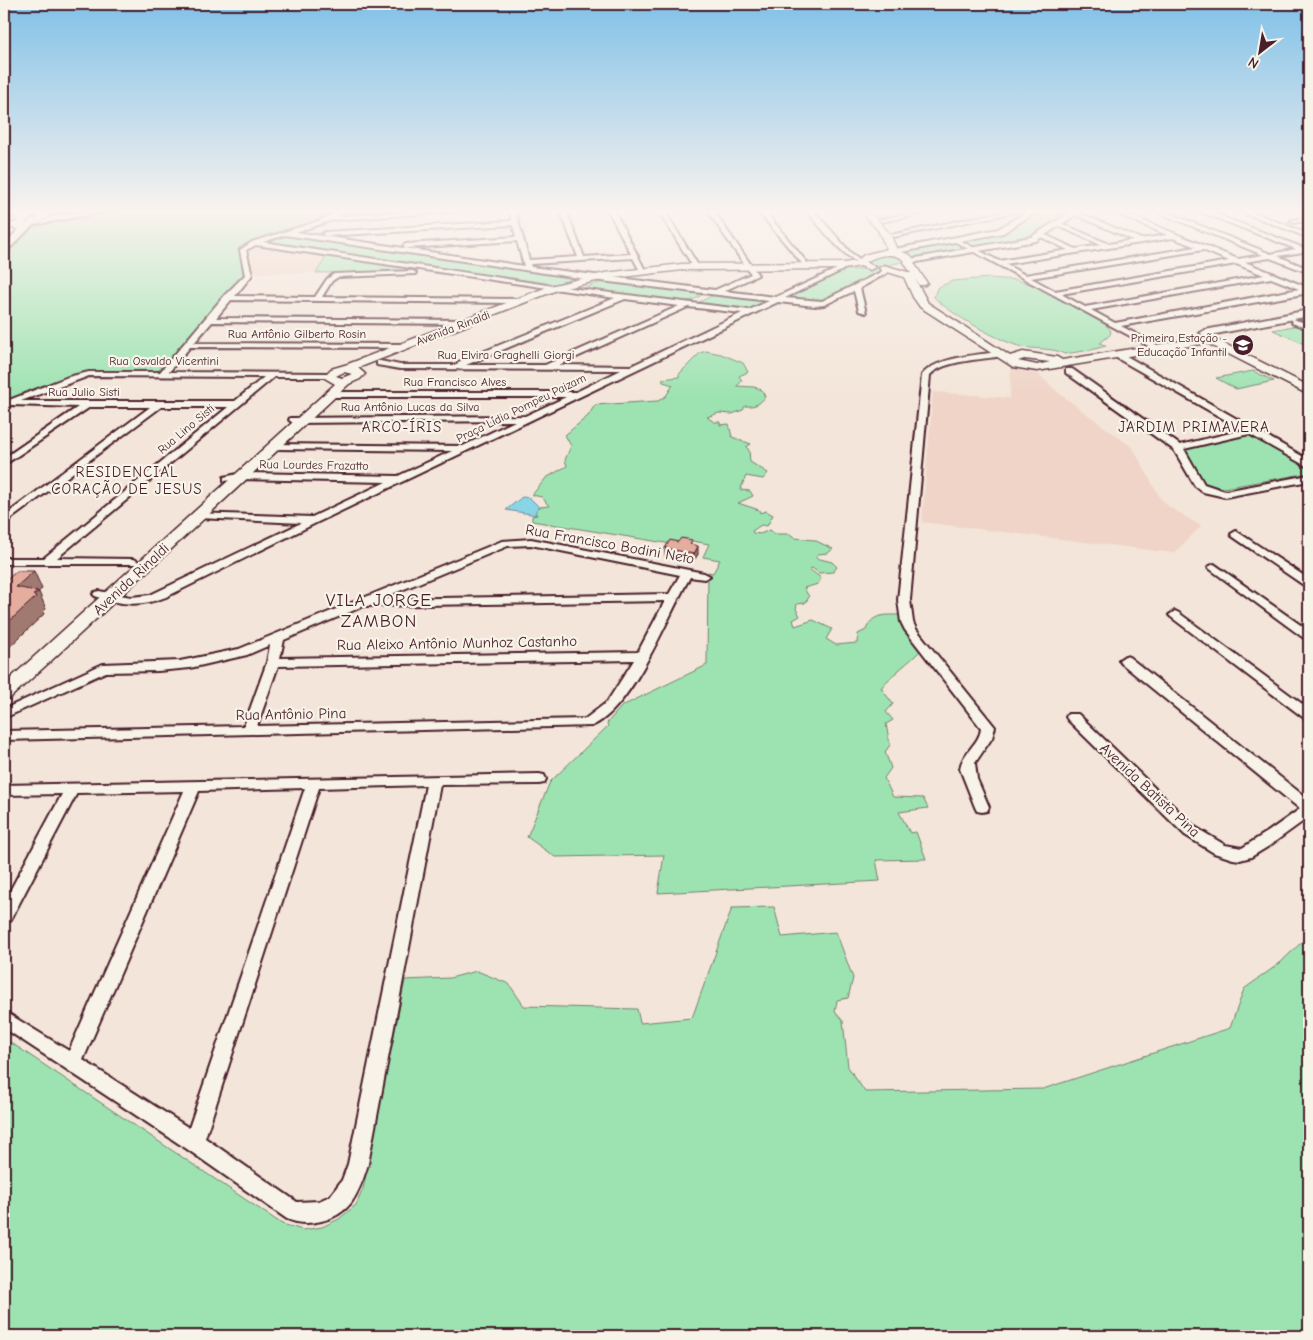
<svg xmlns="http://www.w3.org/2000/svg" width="1313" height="1340" font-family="'Comic Neue',sans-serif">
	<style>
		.built { fill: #efd4c7 }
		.green { fill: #9de3b1; stroke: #74816e }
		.water { fill: #88d5e7; stroke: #6f8c9c }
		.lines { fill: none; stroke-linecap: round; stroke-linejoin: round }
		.minor-casing { stroke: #4a1f2b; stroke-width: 4 }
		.tertiary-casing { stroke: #4a1f2b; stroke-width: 4 }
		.secondary-casing { stroke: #4a1f2b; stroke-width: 3 }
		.minor { fill: #f7f3e8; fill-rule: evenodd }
		.tertiary { fill: #f7f3e8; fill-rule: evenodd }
		.secondary { fill: #f7f3e8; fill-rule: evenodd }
		.rail-casing { stroke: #4a1f2b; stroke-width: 3 }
		.rail { stroke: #f7f3e8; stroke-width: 2; stroke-dasharray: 5; stroke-linecap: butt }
		.tertiary-bridge-casing { stroke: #4a1f2b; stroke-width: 10; stroke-linecap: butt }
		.tertiary-bridge { stroke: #f7f3e8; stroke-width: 8 }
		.wall { fill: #c59588; stroke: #4a1f2b }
		.shaded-wall { fill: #a0796f; stroke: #4a1f2b }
		.building { fill: #e5ad9e; stroke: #4a1f2b }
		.labels { text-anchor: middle; stroke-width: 4.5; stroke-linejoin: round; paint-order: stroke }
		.far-street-label { font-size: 12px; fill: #4a1f2b; stroke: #f7f3e8 }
		.far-poi-label { font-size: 12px; fill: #4a1f2b; stroke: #f7f3e8; text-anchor: end }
		.far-quarter-label { font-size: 15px; letter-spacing: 1px; fill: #4a1f2b; stroke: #f7f3e8 }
		.street-label { font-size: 15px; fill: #4a1f2b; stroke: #f7f3e8 }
		.quarter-label { font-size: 18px; letter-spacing: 1px; fill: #4a1f2b; stroke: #f7f3e8 }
	</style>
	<rect width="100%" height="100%" fill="#f3e5d9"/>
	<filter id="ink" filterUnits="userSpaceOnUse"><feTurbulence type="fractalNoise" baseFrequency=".02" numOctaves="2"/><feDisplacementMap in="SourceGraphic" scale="10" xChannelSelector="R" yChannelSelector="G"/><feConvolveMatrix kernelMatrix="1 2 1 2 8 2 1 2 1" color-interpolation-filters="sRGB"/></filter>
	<g filter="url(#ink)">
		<path class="built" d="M260,246L327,256L316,273H255L247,250Z
			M1011,368L1037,373L1061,395L1133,448L1160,498L1169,507L1201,526L1174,553L922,522L933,392L1010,398Z"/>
		<path class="green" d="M123,210H340C322,220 303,226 284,232C269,237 251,238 239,248L244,275L163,369C139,378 111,369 86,373C58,377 30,393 4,403V257L21,234L31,227L67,219Z
			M1040,210H1076L1029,239L979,248L960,240L1005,231Z
			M282,236H290L580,279L556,286L262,243L263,240Z
			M951,241L967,249L919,260L911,258L906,250Z
			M885,254H897L906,261L881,267L866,264L865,260Z
			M327,256L407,268L408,269L398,272L316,273Z
			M875,269L882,271L823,301L787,297L845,270Z
			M989,278L1017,280L1041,288L1102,320L1111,331L1110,335L1100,343L1106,346L1091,350L1064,354C1057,348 1032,349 1022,347C1001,342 948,313 934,297L937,288L952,281Z
			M610,281L702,292L704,294L693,300L680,302L580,289L602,282Z
			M716,294L767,301L748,310L697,303Z
			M1309,323V346L1273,330Z
			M706,351L721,354L743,363L748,372L739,376L742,381L737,386L754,387L762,390L765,397C760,404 754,407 745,406L743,410L732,414L719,413L707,417L714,422H720V425L729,424L732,437L751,444L746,447L749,450L750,462L768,473L763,479L746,476L740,490L750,491L753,496L738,503L759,510L760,513L766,511L773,515L767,526L761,525L752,531L753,533L760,534L770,530L775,534H790L795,538L814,540L833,549L828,553L818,554L816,558L832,562L837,567L833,572L819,573L812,568L809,569L821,578L818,584L804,588L809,597L805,603L797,604L796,609L800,616L793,620L795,626L813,620L832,629L826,639L836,645L857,643L858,634L866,630C872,614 883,615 899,615L905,628L922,649C909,663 893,673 881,688L893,704L886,712L893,720L886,724L890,745L885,752L891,768L884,778L893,797L923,798L928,808L899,812L910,833L916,832L926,859L876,860L880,881L658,893L664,855L555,857L527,837L550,782L608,726L607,723L622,706L707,665L708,572L713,573L720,560L703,557L709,544L687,540L684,546L532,521V516L537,515L535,512L539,507L549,506L542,497L532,495L546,478L567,466L565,460L571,446L565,435L588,416L595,405L658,401L666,396L673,385L663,382L662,379L679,377V374L700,353Z
			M1253,371L1274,381L1236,389L1216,378Z
			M1249,433L1309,467V473L1217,489L1204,485L1184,448Z
			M774,907L782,937L836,932L853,978L848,998L837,1000L835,1012L843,1021L848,1067L865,1092L1043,1089L1230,1028L1244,989L1280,963L1309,935V1336H4V1038L282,1224L303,1230L322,1227L339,1219L356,1205L363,1189L405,980L450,978L477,971L509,984L524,1006L637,1009L640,1023L692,1018L732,908Z"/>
		<path class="water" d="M522,497L530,498L539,507L535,512L537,515L506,510Z"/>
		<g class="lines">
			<g class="minor-casing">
				<path id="minor" d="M340,210H348L339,216L436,210H478L333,220L296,232L524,266L517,241L406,248L403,246L406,244L516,237L513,225L325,236L322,234L325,232L512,221L509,210H515L529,260L578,257L560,210H566L584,257L631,254L608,210H614L645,270L644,271H640L633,258L530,264L531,267L715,290L751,274L707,210H713L758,275L724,291L776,297L839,268H843V270L785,298L822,301L881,272L882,267H886L887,273L860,288L866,313L859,311L854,291L824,305L815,306L778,302L318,522L166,597C141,607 120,605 95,596L93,594L95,592L99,591L131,597L150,595L301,523L198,518L193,515L194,513L312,517L386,482L242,479L224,481V477L242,473L398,476L452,451L276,449L271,446L273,444L463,446L515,421L293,423L289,420L290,418L525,416L566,397H331L328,396V392H576L621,370L400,369L377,365V361H380L400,365H457L458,362L615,298L256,245L246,250L252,275L235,296L315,297L327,279L334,274L413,271L416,273L415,274L338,277L332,281L322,297L522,299L526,301L522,303L231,300L216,318L469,320L473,322L469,324L212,322L194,343L406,344L410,346L406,348L190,347L169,372L330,373L334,375L330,377H274L57,558L134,559L139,562L138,564H4V558H44L228,407H161L4,524V516L150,407H90L4,465V458L78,407L11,405L4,408V402L68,377L89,372H160L224,296L245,275L240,250L252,242L319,221ZM285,235L593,280L769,301L749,310L554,286L263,242ZM625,299L679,306L545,365H466ZM688,307L742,313L631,366L559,365ZM89,376L264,377L235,401H21Z
					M658,210H664L699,267L698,268H694Z
					M757,210H764L809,265V267H805Z
					M806,210H813L850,252L862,261V263C849,264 816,222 806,210Z
					M924,210H939L881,222L878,220Z
					M1012,210H1026L893,237L890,235Z
					M1108,210H1117L1238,259L1263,255L1152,210H1161L1271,254L1296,249L1196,210H1205L1304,248L1309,247V251L1278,256L1309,269V273L1270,258L1245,262L1309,288V293L1121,326L1159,346L1160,348L1156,350L950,239L955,238L999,261L1068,250L1039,236L1038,235L1041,233L1076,249L1101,245L1056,225L1058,222L1109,244L1133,240L1073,214L1075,211L1141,239L1167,235ZM1173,238L1196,247L1025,275L1005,264ZM1203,250L1229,261L1055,291L1031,278ZM1236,264L1264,275L1085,307L1061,294ZM1271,278L1299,289L1115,323L1091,310Z
					M1237,210H1247L1309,234V238Z
					M1309,216V220L1293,223L1290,221Z
					M14,223L16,226L4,229V225Z
					M1292,319L1309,324V329L1292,323Z
					M999,352H1002V356C982,360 944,360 930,375L910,600L913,622L916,629L995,727L992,738L975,763L977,779L989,807L987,811L982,812L977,811L975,807L960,769C962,752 980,744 981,728L905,630L901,622L898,600L922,375C936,357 977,355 999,352Z
					M1115,353H1121L1309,460V467L1306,466L1249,434L1184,449L1204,484L1225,491L1309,475V481L1225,497L1203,492L1195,486L1174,450L1066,373V369H1072L1180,445L1243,430L1115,357Z
					M1236,531L1309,579V587L1305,586L1232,536L1231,534Z
					M531,539L704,573L710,576L704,579L690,577C667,617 633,708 592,726L4,740V731L244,726L267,662L270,645L247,655L190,668L158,671L106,672L4,718V709L103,664L180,661L239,649L502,541ZM531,545L680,575L669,594L380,599L508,546ZM665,601L638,652L280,658L284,640L364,606ZM634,660L607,702L585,719L257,726L278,666Z
					M1214,564L1309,631V640L1305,639L1210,569L1208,567Z
					M1175,611L1179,613L1309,709V719L1304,718L1171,617L1169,615Z
					M1125,656L1129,657L1309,800V817L1269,846L1251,857L1240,860L1233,859L1214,853L1185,835L1068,720L1066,717L1068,714H1078L1195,827L1225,845L1242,848L1269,831L1300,809L1121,663L1119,660Z
					M539,774L544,775L546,779L544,783L539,784L440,785L368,1164C364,1177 359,1192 351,1203C337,1221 307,1228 287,1219L187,1149L4,1028V1011L69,1051L184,791L77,793L10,921L4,922V902L62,794L4,795V785ZM426,785L348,1164L342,1180L330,1196L319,1201L297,1202L205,1138L319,788ZM305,788L189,1128L83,1060L199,791Z"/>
			</g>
			<g class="tertiary-casing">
				<path id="tertiary" d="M97,210H116L33,225L7,251H4V245L19,229L9,227L18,221Z
					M1030,210H1039L1003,233L890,254L886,252L890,250L998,229Z
					M1074,210H1083L1036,241L911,263L907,261L911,259L1031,237Z
					M1309,310V316L1205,336L1200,333L1205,330Z"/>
			</g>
			<g class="secondary-casing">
				<path id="secondary" d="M859,210L870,212L890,234L897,250L910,255L914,259V263L927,283L925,285H919L915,279L928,303L1010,356L1023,352L1057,357L1062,360L1206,337L1215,339L1309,386V395L1207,343L1037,371L1013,367L920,307L913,297L904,277L881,270L879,268L884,265L911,273L904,262L905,261C894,251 878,255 866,262L875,267L870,270L860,266L844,269L682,270L605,279L557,290L358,368L365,374L360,379L349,384L53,659L10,698L4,700V684L335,384L323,377L331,369L348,364L550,286L605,273L682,264L844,263L857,261L864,255L887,249L878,230ZM1024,359L1050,362L1037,365L1018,361ZM344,372L352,374L342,378L336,376Z"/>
			</g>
			<use href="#minor" class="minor"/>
			<use href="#tertiary" class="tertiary"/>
			<use href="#secondary" class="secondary"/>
			<g class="rail-casing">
				<path id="rail" d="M4,219L69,210"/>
			</g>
			<use href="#rail" class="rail"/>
			<g class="tertiary-bridge-casing">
				<path id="tertiary-bridge" d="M41,217L52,210
					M22,220L32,212"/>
			</g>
			<use href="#tertiary-bridge" class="tertiary-bridge"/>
		</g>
		<path class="wall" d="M692,544L698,554L693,562L665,557V548Z"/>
		<path class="shaded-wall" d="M698,546V554L693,562L694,554Z
			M34,571L42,589L38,592H39L46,609L43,612L44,614L4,652V626L16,587Z"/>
		<path class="building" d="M681,538L692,540L690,544L698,546L694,554L665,548L670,540L678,542Z
			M17,571H34L16,587L39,592L33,595L36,597L4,626V582Z"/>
	</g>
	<linearGradient id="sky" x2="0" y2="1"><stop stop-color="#81c1e8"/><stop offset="0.53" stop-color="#faf3ee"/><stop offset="1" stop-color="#faf3ee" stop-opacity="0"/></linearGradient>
	<rect width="1313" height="398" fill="url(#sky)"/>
	<defs>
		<g id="school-disc" transform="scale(1.125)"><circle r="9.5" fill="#4a1f2b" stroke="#f7f3e8"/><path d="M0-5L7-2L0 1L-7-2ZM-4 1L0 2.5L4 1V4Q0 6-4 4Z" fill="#fff"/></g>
	</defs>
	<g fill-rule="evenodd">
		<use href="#school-disc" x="1243" y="345"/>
	</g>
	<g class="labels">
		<g class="far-street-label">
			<text transform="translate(453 328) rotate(-21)" y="4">Avenida Rinaldi</text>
			<text x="297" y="338">Rua Antônio Gilberto Rosin</text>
			<text x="506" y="359">Rua Elvira Graghelli Giorgi</text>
			<text x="164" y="365">Rua Osvaldo Vicentini</text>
			<text x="455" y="386">Rua Francisco Alves</text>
			<text x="84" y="396">Rua Julio Sisti</text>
			<text x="410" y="411">Rua Antônio Lucas da Silva</text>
			<text transform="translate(521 408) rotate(-26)" y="4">Praça Lídia Pompeu Paizam</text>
			<text transform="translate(186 429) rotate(-40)" y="4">Rua Lino Sisti</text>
			<text transform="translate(314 465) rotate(1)" y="4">Rua Lourdes Frazatto</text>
		</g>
		<g class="far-poi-label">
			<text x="1227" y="342">Primeira Estação -<tspan x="1227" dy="14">Educação Infantil</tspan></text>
		</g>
		<g class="far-quarter-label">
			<text x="402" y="432">ARCO-ÍRIS</text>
			<text x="1194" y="432">JARDIM PRIMAVERA</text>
			<text x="127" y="477">RESIDENCIAL<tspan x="127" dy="17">CORAÇÃO DE JESUS</tspan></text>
		</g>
		<g class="street-label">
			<text transform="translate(610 544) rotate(10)" y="5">Rua Francisco Bodini Neto</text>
			<text transform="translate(131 579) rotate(-43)" y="5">Avenida Rinaldi</text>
			<text transform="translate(457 643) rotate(-1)" y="5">Rua Aleixo Antônio Munhoz Castanho</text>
			<text transform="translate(291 714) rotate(-1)" y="5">Rua Antônio Pina</text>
			<text transform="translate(1150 790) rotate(43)" y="5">Avenida Batista Pina</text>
		</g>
		<g class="quarter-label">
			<text x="379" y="606">VILA JORGE<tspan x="379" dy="21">ZAMBON</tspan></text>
		</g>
	</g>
	<rect width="1313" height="1340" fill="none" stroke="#f7f3e8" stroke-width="20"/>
	<rect x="10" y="10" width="1293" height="1320" fill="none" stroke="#4a1f2b" stroke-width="2" filter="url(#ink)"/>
	<g transform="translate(1260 52) rotate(211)" stroke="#f7f3e8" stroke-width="4" paint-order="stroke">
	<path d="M0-4L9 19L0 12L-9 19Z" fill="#4a1f2b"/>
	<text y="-8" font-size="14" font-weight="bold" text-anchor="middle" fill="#4a1f2b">N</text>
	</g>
</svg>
